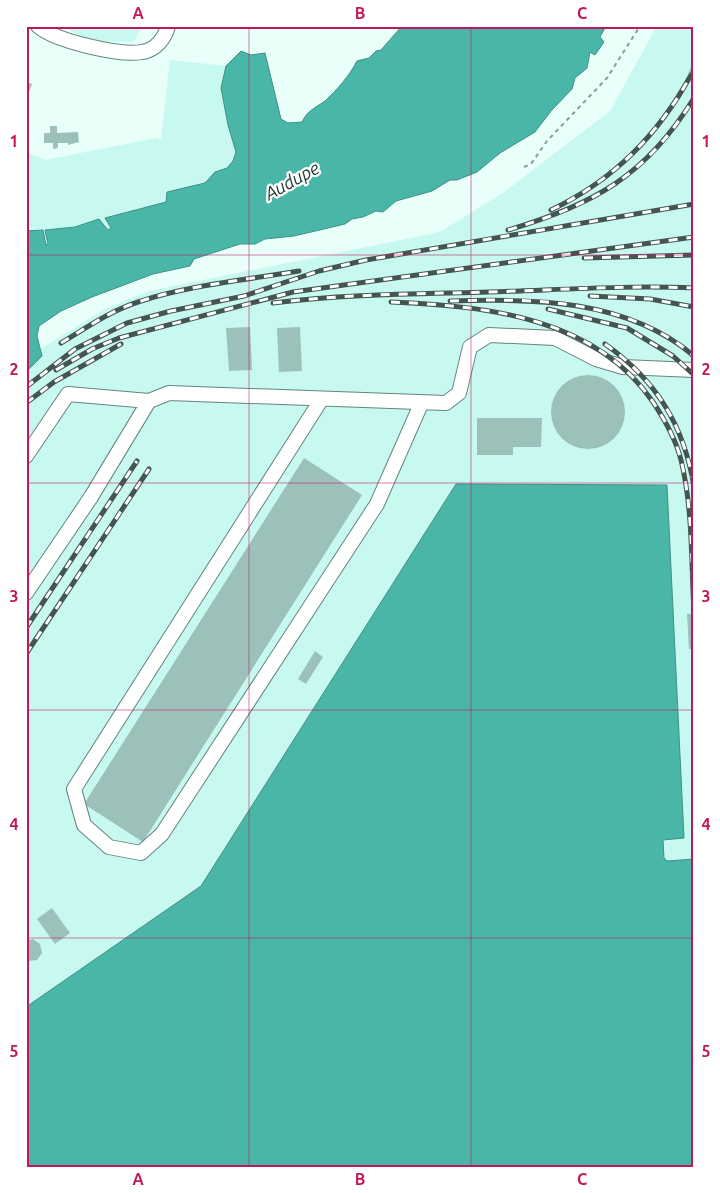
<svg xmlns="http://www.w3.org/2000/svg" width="720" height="1193" font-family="Ubuntu,sans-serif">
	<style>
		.built { fill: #c8f9f0 }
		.water { fill: #49b6a8; stroke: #3f9085 }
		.building { fill: #9cc1bb }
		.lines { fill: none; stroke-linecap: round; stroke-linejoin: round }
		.minor-casing { stroke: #62857f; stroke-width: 16 }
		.path { stroke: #889b97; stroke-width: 2; stroke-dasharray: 4 4; stroke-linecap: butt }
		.minor { stroke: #fff; stroke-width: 14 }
		.rail-casing { stroke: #445551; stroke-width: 5 }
		.rail { stroke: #fff; stroke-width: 3; stroke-dasharray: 9; stroke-linecap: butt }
		.grid { fill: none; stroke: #c2185b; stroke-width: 1; stroke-opacity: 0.55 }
		.labels { text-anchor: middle; stroke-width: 4.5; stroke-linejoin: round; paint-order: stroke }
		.water-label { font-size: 18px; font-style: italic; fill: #223b37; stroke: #fff }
		.neatline { fill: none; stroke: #c2185b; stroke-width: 2 }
		.grid-label { font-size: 16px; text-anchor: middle; font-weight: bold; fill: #c2185b }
	</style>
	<rect width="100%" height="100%" fill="#e8fffa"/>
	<path class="built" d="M64,26H142L134,42L87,41Z
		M657,26H694V859L667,861L664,858L663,840L684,838L667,485L368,623L201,886L26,1007V372L42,356L40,349L105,309L149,291L440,232L504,192L610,111Z
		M170,60L226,66L221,88L228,125L236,152L233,161L227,168L216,172L205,183L167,192V202L106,218L112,229L108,230L99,219L75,227L45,230L48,245H45L42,230L26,231V152L45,160L156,138L161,140Z"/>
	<path class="water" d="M402,26H606L600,37L604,42L595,55L590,52L587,68L575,78L572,89L551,111L535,132L500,153L477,172L457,180H450L432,191L396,201L383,212L376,211L363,217L352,219L345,224L294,236L265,239L255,244H240L194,259L190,266L153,274L92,297L61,311L39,326L37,336L42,356L26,372V231L43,230L46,245L48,244L45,230L75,227L99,219L108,230L111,228L105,218L166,202L167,192L205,183L215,172L227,168L233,161L236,152L228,125L221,88L226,66L241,51L251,55L265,53L281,119L288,123L302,122C307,111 315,108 325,101C336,91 350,75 357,61L369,58L376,51L381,50Z
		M456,484L667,485L684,838L663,840L664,858L667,861L694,859V1167H26V1007L201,886Z"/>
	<path class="building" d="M694,62V76L688,73Z
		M26,82L32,84L26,99Z
		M50,126H57V133L78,132L79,142L68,145V143H58V148L53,149V143H44V133H50Z
		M250,327L252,370L229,371L226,328Z
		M300,327L302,371L279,372L277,328Z
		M551 412a37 37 0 1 1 74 0a37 37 0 1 1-74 0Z
		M477,418H542L541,447H513V455H477Z
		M304,458L362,495L143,842L84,804Z
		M687,614H694V649H689Z
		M315,651L323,657L306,684L298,679Z
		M52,908L70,933L55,944L37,919Z
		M33,939L40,944L42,953L37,960L28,961L26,941Z"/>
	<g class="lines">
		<g class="minor-casing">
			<path id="minor" d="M38,26C55,41 120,56 142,52C156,50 165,38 168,26
				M321,400L74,789L84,825L109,847L141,853L162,834L377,504L421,404
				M26,456L68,394L149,401
				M26,593L91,497L149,401L169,393L446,403L459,393L470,347L489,335L555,338L596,359L623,367L694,370"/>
		</g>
		<path class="path" d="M524,167L531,164L547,141L607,78L640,26"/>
		<use href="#minor" class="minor"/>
		<g class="rail-casing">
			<path id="rail" d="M551,210C614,180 658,135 691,75
				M508,230C593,205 646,176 694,98
				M584,258L694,255
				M590,296L650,299L694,307
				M450,301C533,298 627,299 694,356
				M391,302C486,306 595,317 653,402C665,420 676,440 681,460C693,509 691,562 694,611
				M273,303C344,294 417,294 489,292C557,290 626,285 694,288
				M548,309L627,328L673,356L694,375
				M61,343C86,328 110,311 138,302C189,285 246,280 299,271
				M605,344C656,380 684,425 694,487
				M56,370L92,349L119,338L293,292L694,237
				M26,387L75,349L127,323L171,311L244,296L319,271L366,260L694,204
				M26,403L54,382L121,344
				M26,628L137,461
				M26,654L149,469"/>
		</g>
		<use href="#rail" class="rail"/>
	</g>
	<path class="grid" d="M249,26V1167M471,26V1167M26,255H694M26,483H694M26,710H694M26,938H694"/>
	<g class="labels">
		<g class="water-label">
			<text transform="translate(292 181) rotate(-29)" y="6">Audupe</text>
		</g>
	</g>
	<rect width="720" height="1193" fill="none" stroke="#ffffff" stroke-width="55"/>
	<rect x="28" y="28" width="664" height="1138" class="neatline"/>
	<g class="grid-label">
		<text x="138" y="19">A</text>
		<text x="360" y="19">B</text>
		<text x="582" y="19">C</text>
		<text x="14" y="147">1</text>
		<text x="706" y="147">1</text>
		<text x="14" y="375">2</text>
		<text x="706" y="375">2</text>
		<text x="14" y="602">3</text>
		<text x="706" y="602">3</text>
		<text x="14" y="830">4</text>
		<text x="706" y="830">4</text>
		<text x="14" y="1057">5</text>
		<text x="706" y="1057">5</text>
		<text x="138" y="1185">A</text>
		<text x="360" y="1185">B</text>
		<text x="582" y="1185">C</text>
	</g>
</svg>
